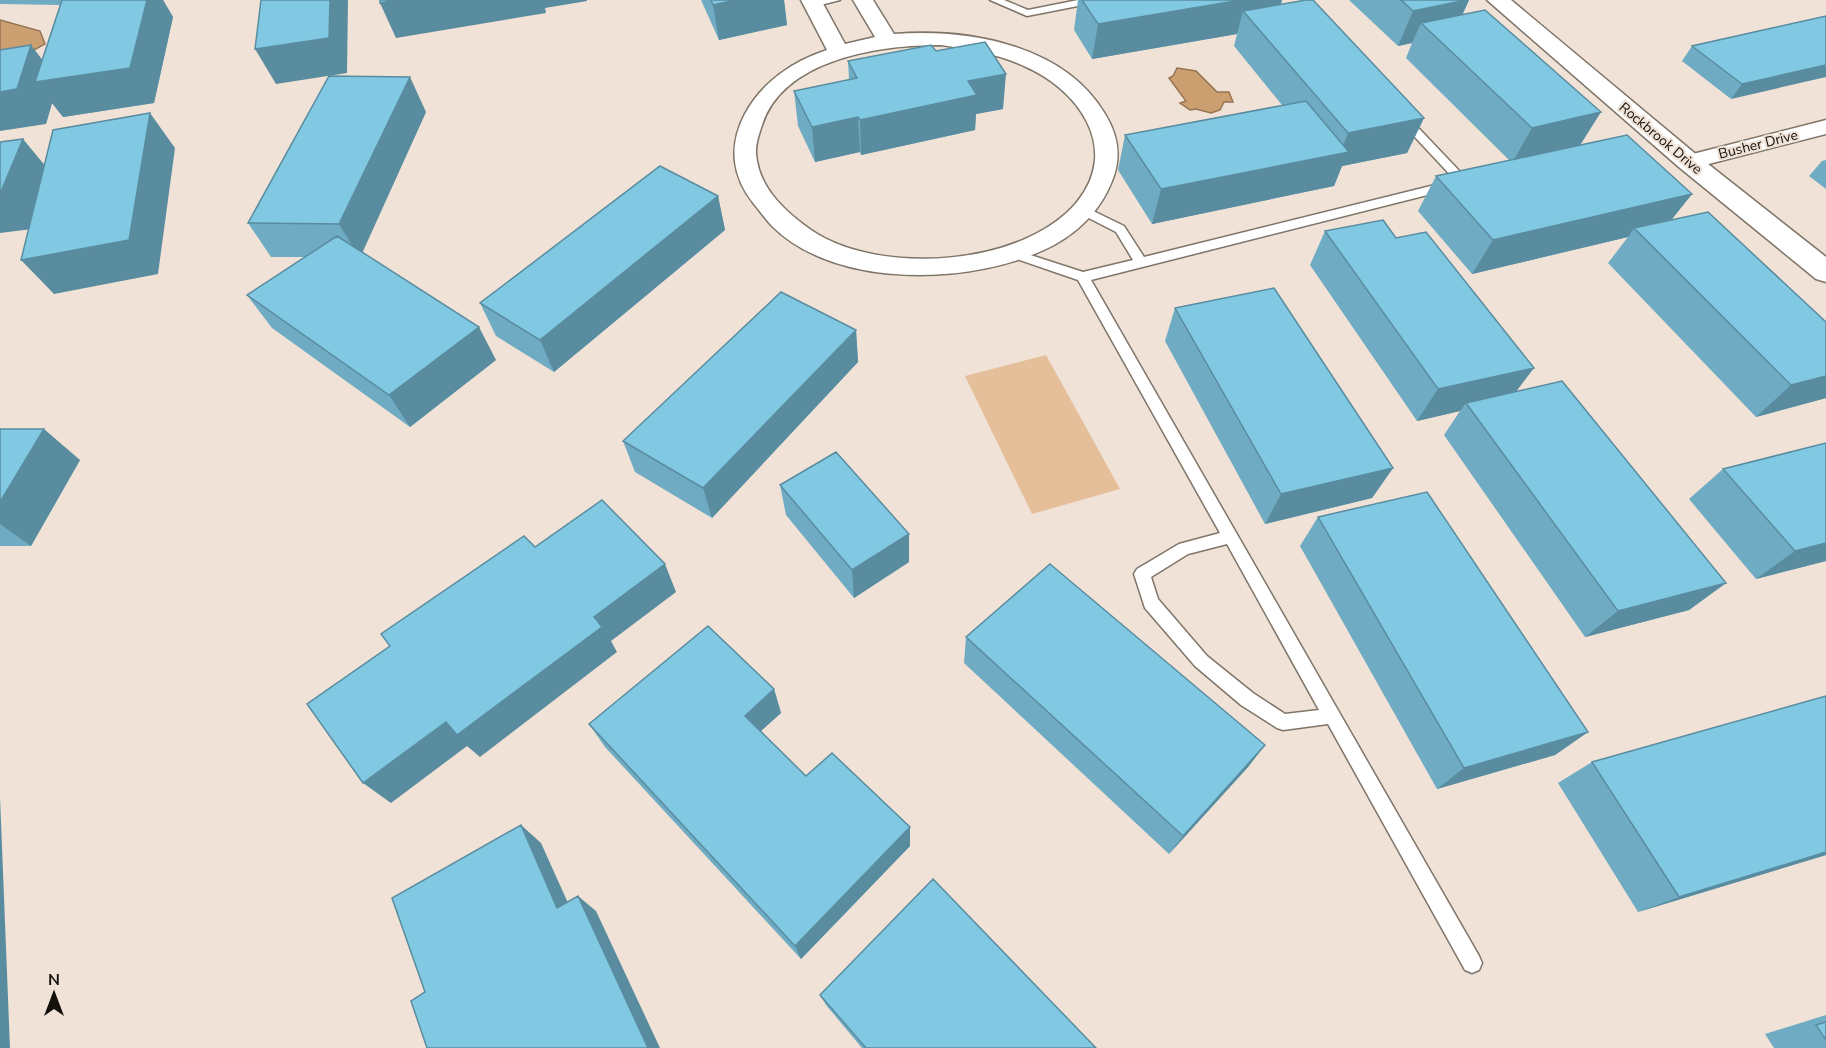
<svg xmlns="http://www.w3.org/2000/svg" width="1826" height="1048" font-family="'Nunito Sans',sans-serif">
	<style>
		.green { fill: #e4bf9a }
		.water { fill: #cc9f71; stroke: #957453; stroke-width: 1.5 }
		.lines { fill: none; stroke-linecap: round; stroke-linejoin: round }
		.service-casing { stroke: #7f7468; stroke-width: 3 }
		.minor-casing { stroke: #7f7468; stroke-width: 3 }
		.tertiary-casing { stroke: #7f7468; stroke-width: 3 }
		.service { fill: #fff; fill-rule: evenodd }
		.minor { fill: #fff; fill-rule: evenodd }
		.tertiary { fill: #fff; fill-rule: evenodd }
		.wall { fill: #6facc3 }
		.shaded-wall { fill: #5a8c9f }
		.building { fill: #81c8e3; stroke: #5a8c9f; stroke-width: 1.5 }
		.labels { text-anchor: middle; stroke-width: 4.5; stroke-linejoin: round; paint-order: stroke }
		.far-street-label { font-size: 14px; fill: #14100c; stroke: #f0e2d6 }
	</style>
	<rect width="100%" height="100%" fill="#f0e2d6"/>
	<path class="green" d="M1046,355L1120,489L1032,514L965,376Z"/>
	<path class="water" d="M0,20L40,31L45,44L0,69Z
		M1177,68L1196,71L1217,92H1229L1233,102H1224L1220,110L1211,113L1196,109L1190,110L1180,103L1186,101L1169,78L1173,76Z"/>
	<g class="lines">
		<g class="service-casing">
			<path id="service" d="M819,0H840L813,7L808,4Z
				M990,0H1004L1028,10L1078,0H1098L1093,3L1027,16Z
				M1403,115L1407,116L1467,179V185L1091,280L1479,956L1482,963L1479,970L1472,973L1465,970L1328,724L1283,730L1277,728L1241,705L1195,666L1145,608L1134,574L1137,569L1179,544L1220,533L1078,280L1011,257L1009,254L1015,250L1083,272L1133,260L1116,232L1079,213V207L1083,206L1124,226L1144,257L1455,180L1399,120L1397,118ZM1227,544L1319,710L1285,714L1253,693L1207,656L1158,599L1151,577L1188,554Z"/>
		</g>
		<g class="minor-casing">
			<path id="minor" d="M801,0H821L845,44L875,37L853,0H873L894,34C969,28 1064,45 1105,114C1118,135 1122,157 1112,181C1101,209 1081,230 1054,245C978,285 837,291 772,226C766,220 760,211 754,204C732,177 728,146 745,114C762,82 793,61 827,50ZM941,45C969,49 998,54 1024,66C1078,89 1121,148 1077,202C1023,267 878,276 811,230C787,213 762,191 757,161C754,148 758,137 762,125C784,58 881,45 941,45Z
				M1826,120V134L1689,169L1681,167L1677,162L1681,157Z"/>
		</g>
		<g class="tertiary-casing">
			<path id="tertiary" d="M1487,0H1511L1698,156L1826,257V282L1816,279L1680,168Z"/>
		</g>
		<use href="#service" class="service"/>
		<use href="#minor" class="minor"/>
		<use href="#tertiary" class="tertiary"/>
	</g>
	<path class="wall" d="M0,0H163L173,17L154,103L63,117L52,103L46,124L42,59L60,5L0,4Z
		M701,0H784L787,25L719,40Z
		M1078,0H1282L1281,5L1424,118L1407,153L1342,166L1334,186L1152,224L1118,170L1125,135L1282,105L1234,46L1237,34L1092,59L1074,30Z
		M1349,0H1469L1463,14L1580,145L1692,194L1671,220L1826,398L1756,417L1608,263L1628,237L1472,274L1418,211L1436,176L1509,160L1406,58L1412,43L1398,46Z
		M1826,16L1731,99L1682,61L1692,46Z
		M936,51L1003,109L976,114L975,130L861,155L860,152L815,162L798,126L794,91L849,80L848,61Z
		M426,112L362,252L496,360L410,427L272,328L247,295L305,257H271L248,223Z
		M1826,160V189L1809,176L1822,161Z
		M718,196L725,230L554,372L496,336L480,303Z
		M1325,231L1516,392L1726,583L1689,610L1585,637L1444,435L1460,411L1417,421L1310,265Z
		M1175,308L1393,468L1372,498L1265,524L1165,341Z
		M856,330L858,362L712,518L635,472L623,441Z
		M0,429L80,460L31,546H0Z
		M1826,443V561L1756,579L1689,499L1723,469Z
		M780,485L909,562L854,598L786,515Z
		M1318,517L1588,732L1555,755L1437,789L1300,546Z
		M966,637L1265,745L1248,767L1169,854L964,663Z
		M774,689L781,713L761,731L806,776L910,827V846L801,959L605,747L589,724Z
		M1592,762L1826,855L1638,912L1558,783Z
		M820,995L1096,1048H862L826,1005Z
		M1826,1015V1048H1774L1765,1034Z"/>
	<path class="shaded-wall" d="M147,0H163L173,17L154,103L63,117L52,103L46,124L0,131V92L31,45L57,79Z
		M330,0H348L347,73L276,84L255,49Z
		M397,0H587V1L545,8L546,13L396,38L380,3Z
		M736,0H784L787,25L719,40L713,5Z
		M1241,0H1282L1273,28L1243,11L1237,34L1092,59L1098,24Z
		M1466,0H1469L1453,34L1421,23L1412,43L1398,46L1413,11Z
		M1826,65V77L1731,99L1742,84Z
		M1006,74L1003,109L976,114L975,130L861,155L860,120L968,81Z
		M410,77L426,112L360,258L339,224Z
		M1601,112L1579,147L1512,163L1532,128Z
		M150,113L175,148L158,274L54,294L21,260Z
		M858,117L860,152L815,162L812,127Z
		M1424,118L1407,153L1342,166L1334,186L1152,224L1161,189L1340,153L1348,133Z
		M23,139L52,174L32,229L0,233V194Z
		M1692,194L1665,228H1634L1628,237L1472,274L1493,240Z
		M718,196L725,230L554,372L540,340Z
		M479,327L496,360L410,427L389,395Z
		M856,330L858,362L712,518L703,488Z
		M1534,368L1509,401L1466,403L1460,411L1417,421L1438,389Z
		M1826,376V398L1756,417L1791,385Z
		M44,429L80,460L31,546L0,524V502Z
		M1393,468L1372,498L1265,524L1281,494Z
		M909,534V562L854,598L852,570Z
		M1826,543V561L1756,579L1795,551Z
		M665,564L676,592L611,641L617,652L480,757L467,746L391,803L363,783L446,722L594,617Z
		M1726,583L1689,610L1585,637L1618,611Z
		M774,689L781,713L753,738L745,716Z
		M1588,732L1555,755L1437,789L1464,768Z
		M1265,745L1248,767L1169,854L1183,836Z
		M0,797L10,1048H0Z
		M521,825L541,843L577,923L557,908Z
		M910,827V846L801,959L795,946Z
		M1826,852V855L1638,912L1679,897Z
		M578,896L596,911L660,1048H648Z"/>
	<path class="building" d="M62,0H147L130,68L35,82Z
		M261,0H330L329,38L255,49Z
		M380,0H397L380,3Z
		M711,0H736L713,5Z
		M1082,0H1241L1098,24Z
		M1306,0H1313L1424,118L1348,133L1243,11Z
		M1401,0H1466L1413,11Z
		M1485,10L1601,112L1532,128L1421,23Z
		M1826,16V65L1742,84L1692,46Z
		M985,42L1006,74L968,81L977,95L860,120L858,117L812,127L794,91L857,78L848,61L931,45L936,51Z
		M31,45L17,89L0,92V50Z
		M329,76L410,77L339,224L248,223Z
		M1306,101L1349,152L1161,189L1125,135Z
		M150,113L129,240L21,260L53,130Z
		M1627,135L1692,194L1493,240L1436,176Z
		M23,139L0,194V142Z
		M660,166L718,196L540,340L480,303Z
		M1708,212L1826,322V376L1791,385L1634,228Z
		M1383,220L1396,238L1426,232L1534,368L1438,389L1325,231Z
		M337,236L479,327L389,395L247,295Z
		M1274,288L1393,468L1281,494L1175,308Z
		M781,292L856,330L703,488L623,441Z
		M1562,381L1726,583L1618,611L1466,403Z
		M0,429H44L0,502Z
		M1826,443V543L1795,551L1723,469Z
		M836,452L909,534L852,570L780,485Z
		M1427,492L1588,732L1464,768L1318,517Z
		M602,500L665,564L594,617L602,627L457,735L446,722L363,783L307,704L390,646L381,634L524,536L535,547Z
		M1050,564L1265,745L1183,836L966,637Z
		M708,626L774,689L745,716L806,776L832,753L910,827L795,946L589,724Z
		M1826,696V852L1679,897L1592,762Z
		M521,825L557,908L578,896L648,1048H427L411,1001L425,992L392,898Z
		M933,879L1096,1048H866L820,995Z
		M1826,1022V1040L1816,1025Z"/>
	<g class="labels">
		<g class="far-street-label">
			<text transform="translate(1661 138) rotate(40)" y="5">Rockbrook Drive</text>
			<text transform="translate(1758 144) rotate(-14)" y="5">Busher Drive</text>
		</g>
	</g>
	<g transform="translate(54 994)" stroke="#f0e2d6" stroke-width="4.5" paint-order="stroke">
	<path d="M0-4.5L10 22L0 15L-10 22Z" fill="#14100c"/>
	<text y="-9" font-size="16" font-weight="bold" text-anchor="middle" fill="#14100c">N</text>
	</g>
</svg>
